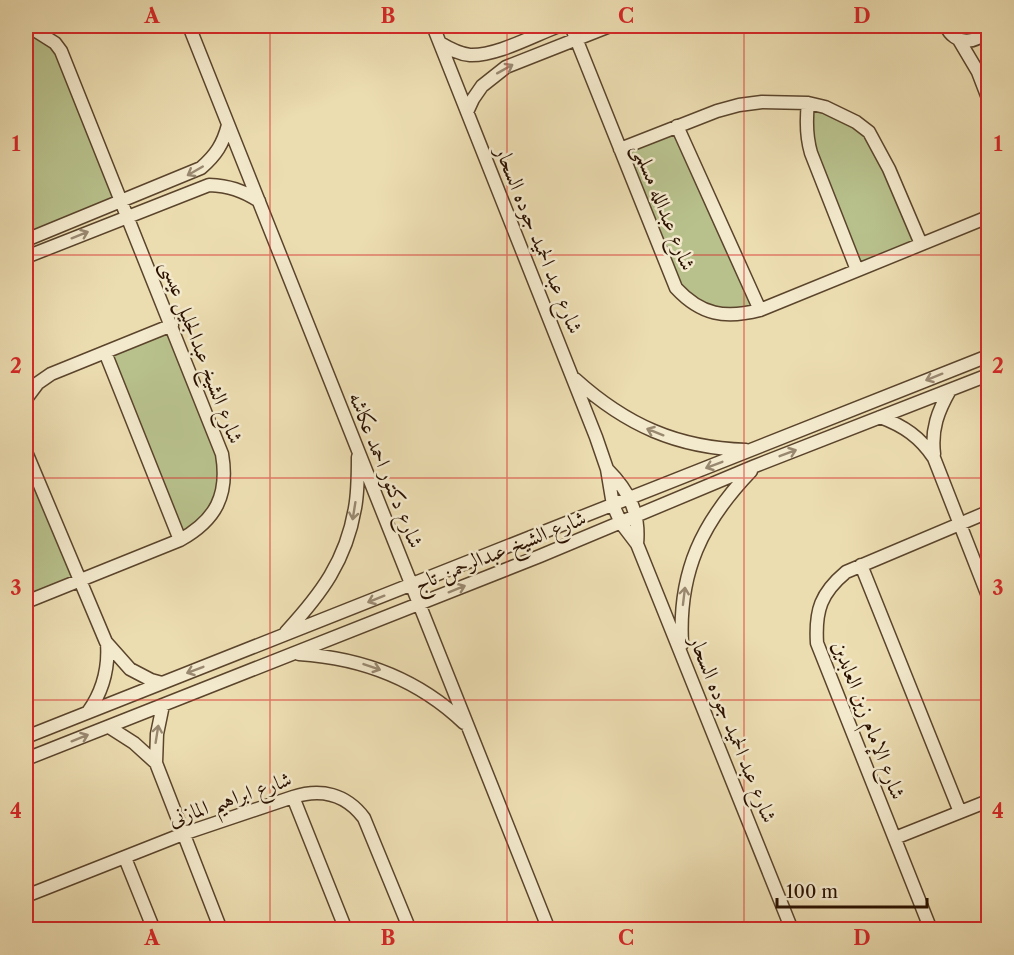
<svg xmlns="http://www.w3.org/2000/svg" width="1014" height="955" font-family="'Libre Caslon Text',Amiri,serif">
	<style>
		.green { fill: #b8c18c; stroke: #716946; stroke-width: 1.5 }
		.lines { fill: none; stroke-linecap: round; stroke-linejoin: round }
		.minor-casing { stroke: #5a442c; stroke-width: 15 }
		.minor { stroke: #f3e9cc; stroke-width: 12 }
		.oneway { stroke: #998870 }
		.grid { fill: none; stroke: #d62828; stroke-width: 1.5; stroke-opacity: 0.55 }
		.labels { text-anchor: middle; stroke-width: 5; stroke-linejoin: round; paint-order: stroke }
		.street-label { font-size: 21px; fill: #2a1100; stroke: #f3e9cc }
		.neatline { fill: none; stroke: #d62828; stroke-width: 2 }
		.grid-label { font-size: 20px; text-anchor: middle; font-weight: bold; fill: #d62828 }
	</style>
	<rect width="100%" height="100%" fill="#ecddb1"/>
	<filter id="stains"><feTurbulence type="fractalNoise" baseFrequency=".00333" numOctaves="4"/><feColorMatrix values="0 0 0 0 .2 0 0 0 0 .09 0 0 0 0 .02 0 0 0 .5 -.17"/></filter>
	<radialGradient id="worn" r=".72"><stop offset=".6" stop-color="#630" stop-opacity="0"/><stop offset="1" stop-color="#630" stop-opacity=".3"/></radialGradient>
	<path class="green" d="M26,26L55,43L123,201L26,240Z
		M808,103L869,132L921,244L857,270L811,153Z
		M677,126L760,310L728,315L676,288L620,149Z
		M172,325L222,454L218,505L180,540L105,352Z
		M26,452L79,581L26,602Z"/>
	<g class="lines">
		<g class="minor-casing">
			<path id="minor" d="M189,26L549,930
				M433,26L596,437L607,469L613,505L621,523L637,544L792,930
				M571,26L676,288C701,315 725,319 760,310L988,217
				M946,26C954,45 977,45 988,29
				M959,40L978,72L988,98
				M440,43C450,49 459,54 470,55C497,56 534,35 559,26
				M808,103C806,121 806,136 811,153L857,270
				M467,112L473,99L482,86L506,67L610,26
				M677,126L760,310
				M620,149L717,111L739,105L762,102L808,103L825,107L856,122L869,132L889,169L921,244
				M26,240L201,168C216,155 223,144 228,125
				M26,257L209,185C229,186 242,190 259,201
				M105,352L180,540
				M575,379C626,425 677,448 746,450
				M26,399L38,383L51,374L172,325
				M880,417C904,426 920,437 934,458L988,596
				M26,452L106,642L130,669L151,680L162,683
				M934,454C931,429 938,411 950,390
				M607,469C629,491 640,513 637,544
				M861,565L960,812
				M26,602L180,540C216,520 229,495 222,454L61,51L55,43L28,26
				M286,632C321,594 346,561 355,508C358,492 358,474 358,457
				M682,644C678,572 702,522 751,471
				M299,654C362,658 418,679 464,723
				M163,705L157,734L156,763L221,930
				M88,712C103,691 109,669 107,643
				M109,727L134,743L156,763
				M26,737L988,356
				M26,759L540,556L755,466L988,375
				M293,797L346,930
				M895,838L988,801
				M125,858L154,930
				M26,896L183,834L293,797C321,788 346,794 364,818L410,930
				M26,923L28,930
				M931,930L817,643C815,610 821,593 846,572L988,512
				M987,930L988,929"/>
		</g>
		<use href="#minor" class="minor"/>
	</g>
	<defs><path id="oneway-shaft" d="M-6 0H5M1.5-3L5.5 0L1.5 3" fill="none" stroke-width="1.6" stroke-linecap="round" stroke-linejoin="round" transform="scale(1.5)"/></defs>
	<g class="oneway">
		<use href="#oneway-shaft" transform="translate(505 69) rotate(-29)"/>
		<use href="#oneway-shaft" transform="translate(195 171) rotate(150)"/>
		<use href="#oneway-shaft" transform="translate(80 235) rotate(-22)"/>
		<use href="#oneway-shaft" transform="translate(934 377) rotate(158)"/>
		<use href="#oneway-shaft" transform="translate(655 432) rotate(-158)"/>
		<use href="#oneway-shaft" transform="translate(788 453) rotate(-21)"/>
		<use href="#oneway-shaft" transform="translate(714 465) rotate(159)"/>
		<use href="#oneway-shaft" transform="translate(354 511) rotate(99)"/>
		<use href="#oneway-shaft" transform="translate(457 589) rotate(-22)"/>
		<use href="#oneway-shaft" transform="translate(684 596) rotate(-83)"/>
		<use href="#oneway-shaft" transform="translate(376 599) rotate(158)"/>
		<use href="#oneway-shaft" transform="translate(372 667) rotate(19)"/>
		<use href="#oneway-shaft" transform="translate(195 670) rotate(159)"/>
		<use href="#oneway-shaft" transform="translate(157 734) rotate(-81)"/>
		<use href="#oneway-shaft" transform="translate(80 738) rotate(-22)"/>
	</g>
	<path class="grid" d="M270,26V930M507,26V930M744,26V930M26,255H988M26,478H988M26,700H988"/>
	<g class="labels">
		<g class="street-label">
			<text transform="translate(664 207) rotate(68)" y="7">شارع عبدالله مسلمى</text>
			<text transform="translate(539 240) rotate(68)" y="7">شارع عبد الحميد جوده السحار</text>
			<text transform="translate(202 352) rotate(69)" y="7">شارع الشيخ عبدالجليل عيسى</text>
			<text transform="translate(386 470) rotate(68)" y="7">شارع دكتور احمد عكاشه</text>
			<text transform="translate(500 551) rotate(-22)" y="7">شارع الشيخ عبدالرحمن تاج</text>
			<text transform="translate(869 720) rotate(69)" y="7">شارع الإمام زين العابدين</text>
			<text transform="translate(733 729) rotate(68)" y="7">شارع عبد الحميد جوده السحار</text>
			<text transform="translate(230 799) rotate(-19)" y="7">شارع ابراهيم المازنى</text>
		</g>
	</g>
	<rect width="1014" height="955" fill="none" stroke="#ecddb1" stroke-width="66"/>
	<path d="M777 898v9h150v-9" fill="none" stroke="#2a1100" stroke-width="3"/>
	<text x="786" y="898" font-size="18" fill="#2a1100" stroke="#f3e9cc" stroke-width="4.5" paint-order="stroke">100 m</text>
	<rect x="33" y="33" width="948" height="889" class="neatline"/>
	<g class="grid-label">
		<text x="152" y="23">A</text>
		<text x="388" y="23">B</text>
		<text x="626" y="23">C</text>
		<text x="862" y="23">D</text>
		<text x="16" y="151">1</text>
		<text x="998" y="151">1</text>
		<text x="16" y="373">2</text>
		<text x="998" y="373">2</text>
		<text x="16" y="595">3</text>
		<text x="998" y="595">3</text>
		<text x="16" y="818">4</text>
		<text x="998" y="818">4</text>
		<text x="152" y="945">A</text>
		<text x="388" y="945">B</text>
		<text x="626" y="945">C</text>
		<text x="862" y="945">D</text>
	</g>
	<rect width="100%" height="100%" filter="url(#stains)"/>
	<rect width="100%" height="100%" fill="url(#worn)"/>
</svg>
